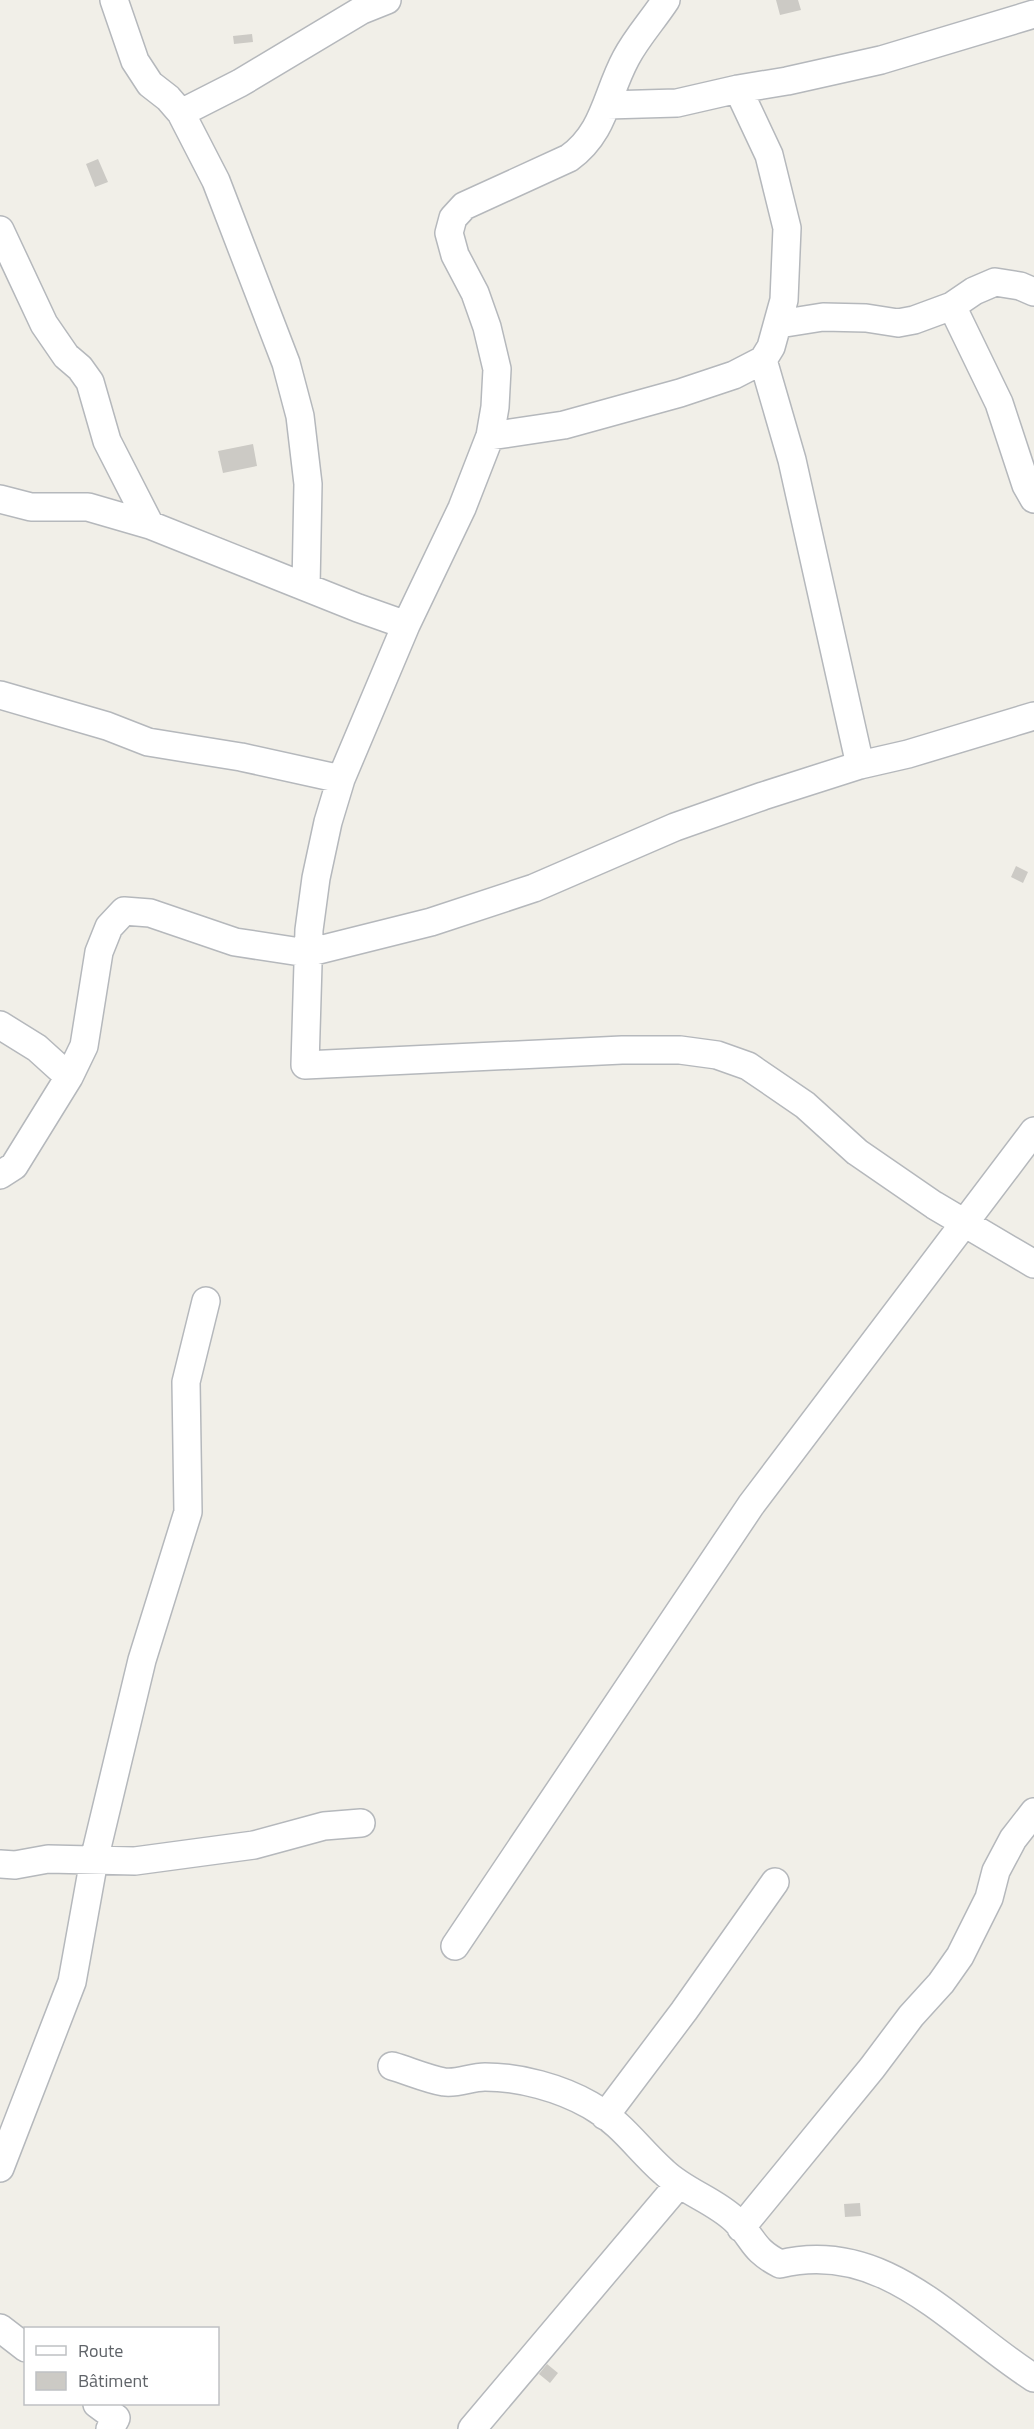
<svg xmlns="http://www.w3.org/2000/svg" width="1034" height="2429" font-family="'Titillium Web',sans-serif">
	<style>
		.building { fill: #cccac5 }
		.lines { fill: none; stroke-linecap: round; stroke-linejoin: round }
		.minor-casing { stroke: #b5b8bc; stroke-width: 30 }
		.minor { stroke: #fff; stroke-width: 27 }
	</style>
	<rect width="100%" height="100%" fill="#f1efe8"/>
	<path class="building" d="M776,0H798L801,10L780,15Z
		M252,34L253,42L234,44L233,36Z
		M98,159L108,182L95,187L86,164Z
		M253,444L257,466L223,473L218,451Z
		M1016,866L1028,872L1023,883L1011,877Z
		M860,2203L861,2216L845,2217L844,2204Z
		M547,2364L558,2373L550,2383L539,2374Z"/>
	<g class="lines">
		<g class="minor-casing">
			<path id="minor" d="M114,0L135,61L150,84L168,98L181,113L216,181L286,363L300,416L308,484L306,587
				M666,0C653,20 637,37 626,58C606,95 605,132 569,158L464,206L453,218L449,233L455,255L475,293L487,327L497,369L495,407L490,436L462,508L406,625L341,779L328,822L316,878L309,930L305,1065L622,1050H680L717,1055L748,1066L805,1105L857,1152L934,1205L1034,1264
				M607,105L677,103L738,89L787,81L881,60L1034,14
				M181,113L240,83L362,10L387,0
				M0,230L44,324L66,356L80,368L90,382L107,441L150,525
				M952,306L999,403L1026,485L1034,499
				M779,324L823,317L866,318L898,323L914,320L952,306L974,291L995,282L1020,286L1034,292
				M763,360L792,460L860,765
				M490,436L564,425L680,393L734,375L763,360L771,347L784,300L787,228L769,155L738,89
				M0,499L31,507H88L150,525L358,608L406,625
				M0,695L107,726L148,742L241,757L341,779
				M0,1025L37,1048L69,1077
				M0,1175L14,1166L69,1077L84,1046L99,952L109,927L124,911L150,913L235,942L307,953L431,922L534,888L675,827L763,796L860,765L908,754L1034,716
				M0,1864L15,1865L48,1859L135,1861L254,1845L324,1826L361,1823
				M455,1946L751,1505L1034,1131
				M392,2066C409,2071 427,2079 444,2082C458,2084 471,2077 485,2077C520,2077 560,2088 590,2105C623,2124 637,2148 664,2172C685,2192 714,2200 735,2220C755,2239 751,2249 780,2264C885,2238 955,2328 1034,2378
				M605,2116L684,2011L775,1882
				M0,2168L72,1982L94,1860L142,1660L188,1512L186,1382L206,1301
				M741,2228L872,2068L911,2016L941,1983L960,1956L989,1898L996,1871L1013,1839L1034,1812
				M0,2328L26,2348
				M97,2404L116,2418L110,2429
				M472,2429L679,2184"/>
		</g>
		<use href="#minor" class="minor"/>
	</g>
	<rect x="24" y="2327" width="195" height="78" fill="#ffffff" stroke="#bfc1c3" stroke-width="1.5"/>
	<rect x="36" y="2346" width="30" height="9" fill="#ffffff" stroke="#bfc1c3" stroke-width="1.5"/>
	<text x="78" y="2357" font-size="18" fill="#5f6368">Route</text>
	<rect x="36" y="2372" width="30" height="18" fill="#cccac5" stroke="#bfc1c3" stroke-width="1.5"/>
	<text x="78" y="2387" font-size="18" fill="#5f6368">Bâtiment</text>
</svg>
